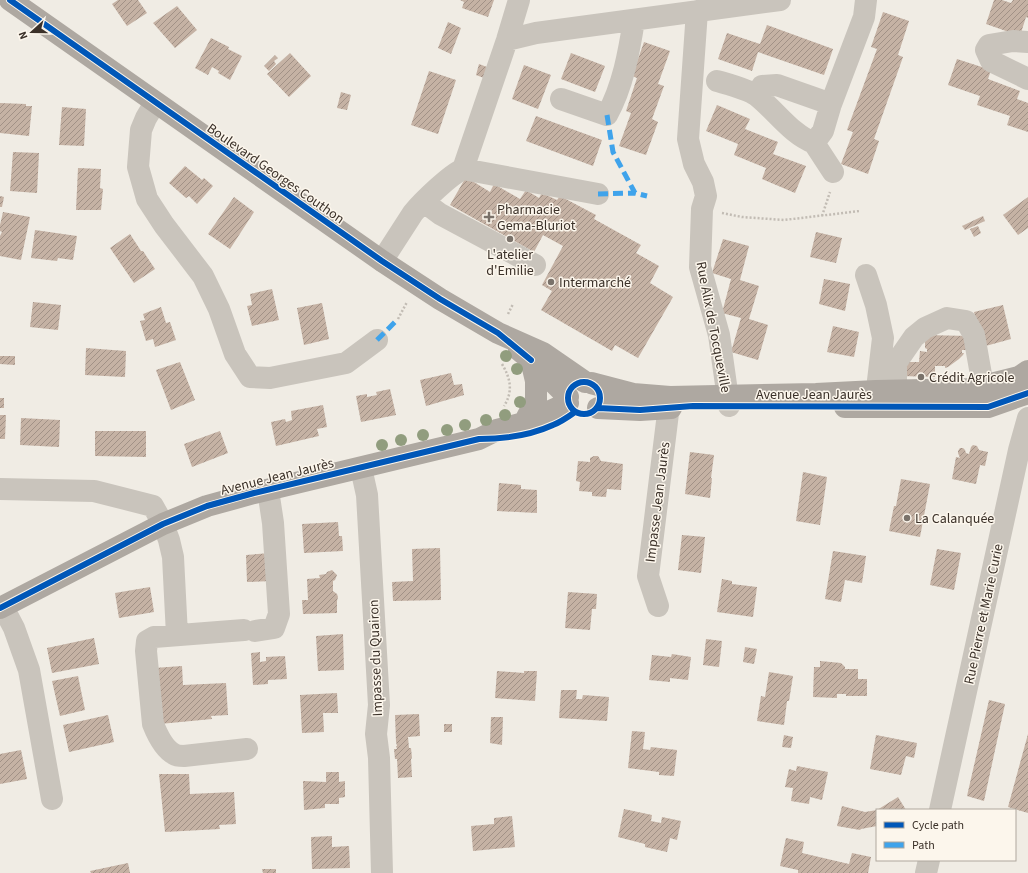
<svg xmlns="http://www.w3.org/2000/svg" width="1028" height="873" font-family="'Source Sans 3',sans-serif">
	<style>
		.building { fill: url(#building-hatch) }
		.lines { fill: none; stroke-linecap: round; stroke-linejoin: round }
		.path { stroke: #c2bcb4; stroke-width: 2.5; stroke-dasharray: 2 2; stroke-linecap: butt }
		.minor { stroke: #c9c4bc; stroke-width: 22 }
		.major { stroke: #aea8a1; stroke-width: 22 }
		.quiet { stroke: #3fa3eb; stroke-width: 5; stroke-dasharray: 10 5; stroke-linecap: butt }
		.cycleway-casing { stroke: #fcf6ec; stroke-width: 8 }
		.cycleway { stroke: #0057b8; stroke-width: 6 }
		.tree { fill: #919d7e }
		.poi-dot { fill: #7a726a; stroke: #fcf6ec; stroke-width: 1.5 }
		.labels { text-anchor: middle; stroke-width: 3; stroke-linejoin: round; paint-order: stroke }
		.street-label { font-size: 14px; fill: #3b3129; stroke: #fcf6ec }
		.poi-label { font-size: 14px; fill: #3b3129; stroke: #fcf6ec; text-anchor: start }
	</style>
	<defs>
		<pattern id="building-hatch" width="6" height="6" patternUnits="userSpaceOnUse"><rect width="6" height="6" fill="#c5b2a4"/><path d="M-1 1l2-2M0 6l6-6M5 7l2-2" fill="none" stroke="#a19186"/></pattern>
	</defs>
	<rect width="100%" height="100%" fill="#f0ece4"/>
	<path class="building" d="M118,0H138L147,13L127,26L112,4Z
		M460,0H494L488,17L462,8L464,2Z
		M994,0H1002L1011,3L1013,0H1028V18L1026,17L1020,36L986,24Z
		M177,6L197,30L175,48L153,23Z
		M883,12L909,21L898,55L903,57L874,139L879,141L868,174L841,164L853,132L847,130L877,49L871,47Z
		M448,22L461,28L451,54L438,48Z
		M767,25L833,49L824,75L758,52L752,71L718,59L727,33L760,44Z
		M211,38L229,47L228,49L242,56L230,80L218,73L219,71L212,67L208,75L195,68Z
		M644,42L670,51L658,84L664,86L652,119L658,122L646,155L619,146L631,113L626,111L637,78L632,76Z
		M290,53L311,76L289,97L267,74Z
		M571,53L605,66L595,92L561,79Z
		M275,55L278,58L274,61L276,64L269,71L264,66Z
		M957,59L991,70L988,79L1020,91L1017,99L1028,103V132L1007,125L1010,116L977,105L980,96L948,85Z
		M479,64L487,67L484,78L476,75Z
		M524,65L551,75L538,109L512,99Z
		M429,71L456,80L438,134L411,125Z
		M341,92L351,95L347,110L337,108Z
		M0,103L26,104V106H32L29,136L0,133Z
		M717,105L750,119L745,129L778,142L773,154L806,166L795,193L762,179L766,168L734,155L738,144L706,131Z
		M62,107L86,109L84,146L59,145Z
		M536,116L602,140L593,166L526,141Z
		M13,152L39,153L37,193L10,191Z
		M185,166L202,180L204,178L213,186L197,204L189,196L186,198L169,183Z
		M78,168L101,169L100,188L103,189L101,210H76Z
		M466,177L490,192L494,184L520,199L526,190L539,198L542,193L557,200L560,196L596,215L594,219L641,245L636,253L659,266L650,283L673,297L638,358L615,345L612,351L541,310L552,291L542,285L563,246L543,235L534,252L450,205Z
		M0,196L4,197L2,207H0Z
		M234,197L254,212L230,249L208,234Z
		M1028,197V228L1018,235L1003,215Z
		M3,212L30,217L21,260L0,256V236L2,232L0,231V225Z
		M983,216L985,221L965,230L962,226Z
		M978,226L981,233L974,237L970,229Z
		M35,230L77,236L73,260L58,258L57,261L31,258Z
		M816,232L842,238L836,263L810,257Z
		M130,234L141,251H143L155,269L134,283L110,248Z
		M723,239L749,246L740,280L759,286L749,319L768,325L758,360L731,352L741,318L722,313L731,279L712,273Z
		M824,279L850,284L845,311L819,304Z
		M272,289L279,320L252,326L247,306L252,305L250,294Z
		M33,302L61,305L58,330L30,327Z
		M322,303L329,339L304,345L297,308Z
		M1003,305L1011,339L982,347L974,312Z
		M161,307L166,323L170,322L176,340L155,347L153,339L146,341L140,321L145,320L143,314Z
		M833,326L859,332L854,357L827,352Z
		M925,335L969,336L968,350H962V353H964L963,355L959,359L948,367L945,368V366H935V377L901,376L902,362H919L920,351L927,352V349L925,348Z
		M86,348L126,351L125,377L85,375Z
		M0,356H15V365L0,364Z
		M180,362L195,400L171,410L156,370Z
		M451,373L454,385L462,384L464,395L426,406L420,380Z
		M390,389L396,415L361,422L356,396L367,394V397L377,395L376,392Z
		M0,398H4V408H0Z
		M323,405L327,427L317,429L319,436L276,446L271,422L285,419L286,422L292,420L291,411Z
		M0,415H6L5,439H0Z
		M21,418L60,420L59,447L20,445Z
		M95,431H146V457L95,456Z
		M220,431L228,453L192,467L184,444Z
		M973,445L977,446L979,450L988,452L985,466L980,465L976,484L952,479L956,457L960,458L958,453V451L960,448H963L965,450L966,453L969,454L971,447Z
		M690,452L714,455L711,478H712L710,498L685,494Z
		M594,456H598L601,461L623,464L621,490L607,489L606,497L592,496V492L579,491L580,482L576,481L578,461L590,462V458Z
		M803,472L827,477L820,525L796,521Z
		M901,479L930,484L920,537L889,531L894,506H896Z
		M499,483L521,485V489L537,490V513L497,511Z
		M338,522L339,536H342L343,551L304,553L302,524Z
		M682,535L705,537L701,573L678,570Z
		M440,548L441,600L393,601L392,582L413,581L412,549Z
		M937,549L961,553L954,590L930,585Z
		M833,551L866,556L862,583L845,580L841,602L825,599Z
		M271,553L272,581L247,582L246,555Z
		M332,570L337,575L335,580L333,581V591L337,594L338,597L337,601V613L303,614L302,600H308L307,579L320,578L319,575L326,574L327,572Z
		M722,579L732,581V584L757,587L753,617L717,612Z
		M150,587L154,612L119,618L115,593Z
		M568,592L597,594L596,609H592L590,630L565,628Z
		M343,634L344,670L318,671L316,636Z
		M94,638L99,664L52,673L47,648Z
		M706,639L722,641L719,667L703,665Z
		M745,647L757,649L754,664L743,662Z
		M260,652V662L266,661V657L285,656L287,679L268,680V684L253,685L251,653Z
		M672,654L691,657L688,680L670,678V682L649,680L652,655L671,657Z
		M820,661L841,663L845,667V669H858V679H867V696H846V694H837V698L813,697L814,667H820Z
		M182,666L183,685L226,683L228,715L211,716L212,719L160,724L154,668Z
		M497,671L524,673V671H537L535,701L495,698Z
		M769,672L793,676L789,701H787L784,725L757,721L761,696L765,697Z
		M78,676L85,710L60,716L52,681Z
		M561,690H577L576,699H582L583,695L609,697L607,721L559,718Z
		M337,693L338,713H323L324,732L302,733L300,695Z
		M989,700L1005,704L984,801L967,796Z
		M419,714L420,736L408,737L409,748H411L412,758L411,759L412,777L398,778L397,759H395L394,749H397L396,746H397L396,742L395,715Z
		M108,715L114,742L69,752L63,725Z
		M491,717H503L502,745L490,743Z
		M444,724H452V732H444Z
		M632,731L645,732L643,749L650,750L651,747L677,750L674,776L659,775V772L628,768Z
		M1028,734V813L1008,807Z
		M784,735L793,737L791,748L782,747Z
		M876,735L917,743L914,758L906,756L901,775L870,769Z
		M21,750L27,779L0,784V754Z
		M797,766L828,772L822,800L810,797L809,804L791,801L793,788L785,787L789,769L796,771Z
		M326,772H339V782L345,781V797L339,798V804H325V808L304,810L303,781L326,782Z
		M159,774H189L190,794L234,792L236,824L219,825L220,829L165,832Z
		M898,797L906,810H877Z
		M842,806L865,812L877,810V826L861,829L860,830L837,826Z
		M624,809L652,815L651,821L661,823L662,817L681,821L677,840L670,838L667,852L645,847V844L618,837Z
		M512,816L515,847L473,851L471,826L494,824V818Z
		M332,836V847L349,846L350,868L312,869L311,837Z
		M786,838L804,842L802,853L849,864L852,853L871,857L868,873H798V870L780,866Z
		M128,863L130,873H91L90,871Z
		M262,869H276V873H263Z"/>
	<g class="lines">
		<path class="path" d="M722,213L742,217L784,220L860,211
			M822,216L830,192
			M508,314L513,304
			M398,319L407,302
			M502,364C511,379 513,392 504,406"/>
		<path class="minor" d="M697,11L688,139L694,164L703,182L706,196L702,209L700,267L719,335L729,406
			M507,40L536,33L780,0
			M1028,42L1013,41L989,45L986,50L991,61L1028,79
			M717,81C727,84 750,90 757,96C777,112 791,134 814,143L823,131L831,104L864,17L866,0
			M756,95L762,86L777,85L831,104
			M561,99L607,115C623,86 629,52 634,20
			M155,103L146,118L141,130L138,167L147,199L164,225L203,276L219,309L235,354L250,377L270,378L346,363L377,340
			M814,143L833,172
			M463,169L598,194
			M424,202L440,214L535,265
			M382,261L413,213C423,201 450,175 463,169L507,40L519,0
			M866,275L876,305L883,338L875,406
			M896,391V363L914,337L925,328L947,318L966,321L974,335L983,386
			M361,468L367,495L379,705L376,734L379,758L382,873
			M0,489L94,491L153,506L163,524L169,540L173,557L177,635
			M658,606L648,576L670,397
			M3,607L14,628L29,670L52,799
			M244,630L154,637L147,641L146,651L153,724C157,734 164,749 174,754C177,756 180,756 184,756L247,749
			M255,631L274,628L279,614L273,523L268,490
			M940,810L1019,450L1028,418
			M926,873L929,860"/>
		<path class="major" d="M10,0L382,261L440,299L498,333L543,353L585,382
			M519,350L531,360L568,397
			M591,383L633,394L670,397L816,394L876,391L971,389L1019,377L1028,371
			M845,407H988L1028,393
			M598,408L640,410L671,408
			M524,423L536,400V381L531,360
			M0,608L163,524L207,506L254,493L479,439L497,430L524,423L568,403"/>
		<path class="quiet" d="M607,115L613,152L635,193L647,196
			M598,194L635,193
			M377,340L398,319"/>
		<g class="cycleway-casing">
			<path id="cycleway" d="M10,0L382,261L440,299L498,333L531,360
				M568 398a16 16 0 1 1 32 0a16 16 0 1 1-32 0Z
				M598,408L640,410L693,406L988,407L1028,393
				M0,608L163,524L207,506L254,493L479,439C504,439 529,436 553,425C561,422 568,417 575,412"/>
		</g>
		<use href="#cycleway" class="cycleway"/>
	</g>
	<g class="tree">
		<circle cx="506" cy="356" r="6"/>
		<circle cx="517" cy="369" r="6"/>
		<circle cx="520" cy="402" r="6"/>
		<circle cx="505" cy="415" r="6"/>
		<circle cx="486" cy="420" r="6"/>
		<circle cx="465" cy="425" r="6"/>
		<circle cx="447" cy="430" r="6"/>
		<circle cx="423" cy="435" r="6"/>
		<circle cx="401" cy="440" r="6"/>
		<circle cx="382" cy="445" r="6"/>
	</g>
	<g class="poi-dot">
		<path d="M487 211h4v4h4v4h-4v4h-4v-4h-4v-4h4z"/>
		<circle cx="510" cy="239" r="4"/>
		<circle cx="551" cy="282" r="4"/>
		<circle cx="921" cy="377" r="4"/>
		<circle cx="907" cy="518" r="4"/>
	</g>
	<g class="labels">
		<g class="street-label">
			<text transform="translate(276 173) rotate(35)" y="5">Boulevard Georges Couthon</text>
			<text transform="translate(714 327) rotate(79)" y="5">Rue Alix de Tocqueville</text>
			<text x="814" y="399">Avenue Jean Jaurès</text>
			<text transform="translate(277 476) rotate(-14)" y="5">Avenue Jean Jaurès</text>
			<text transform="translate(657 502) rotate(-83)" y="5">Impasse Jean Jaurès</text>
			<text transform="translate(983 614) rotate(-78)" y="5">Rue Pierre et Marie Curie</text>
			<text transform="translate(375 658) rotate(-92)" y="5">Impasse du Quairon</text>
		</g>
		<g class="poi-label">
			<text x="497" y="214">Pharmacie<tspan x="497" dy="16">Gema-Bluriot</tspan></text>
			<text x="510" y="259" text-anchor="middle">L'atelier<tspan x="510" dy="16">d'Emilie</tspan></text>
			<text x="559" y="287">Intermarché</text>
			<text x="929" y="382">Crédit Agricole</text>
			<text x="915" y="523">La Calanquée</text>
		</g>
	</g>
	<rect x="876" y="809" width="140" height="52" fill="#fcf6ec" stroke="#afa79e"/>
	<rect x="884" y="822" width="20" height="6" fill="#0057b8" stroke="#afa79e"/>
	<text x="912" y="829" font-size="12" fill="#3b3129">Cycle path</text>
	<rect x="884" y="842" width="20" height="6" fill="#3fa3eb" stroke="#afa79e"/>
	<text x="912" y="849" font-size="12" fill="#3b3129">Path</text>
	<g transform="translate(32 32) rotate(249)" stroke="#fcf6ec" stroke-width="3" paint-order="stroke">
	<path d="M0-3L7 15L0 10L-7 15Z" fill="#3b3129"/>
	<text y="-6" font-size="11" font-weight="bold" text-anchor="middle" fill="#3b3129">N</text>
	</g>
</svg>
